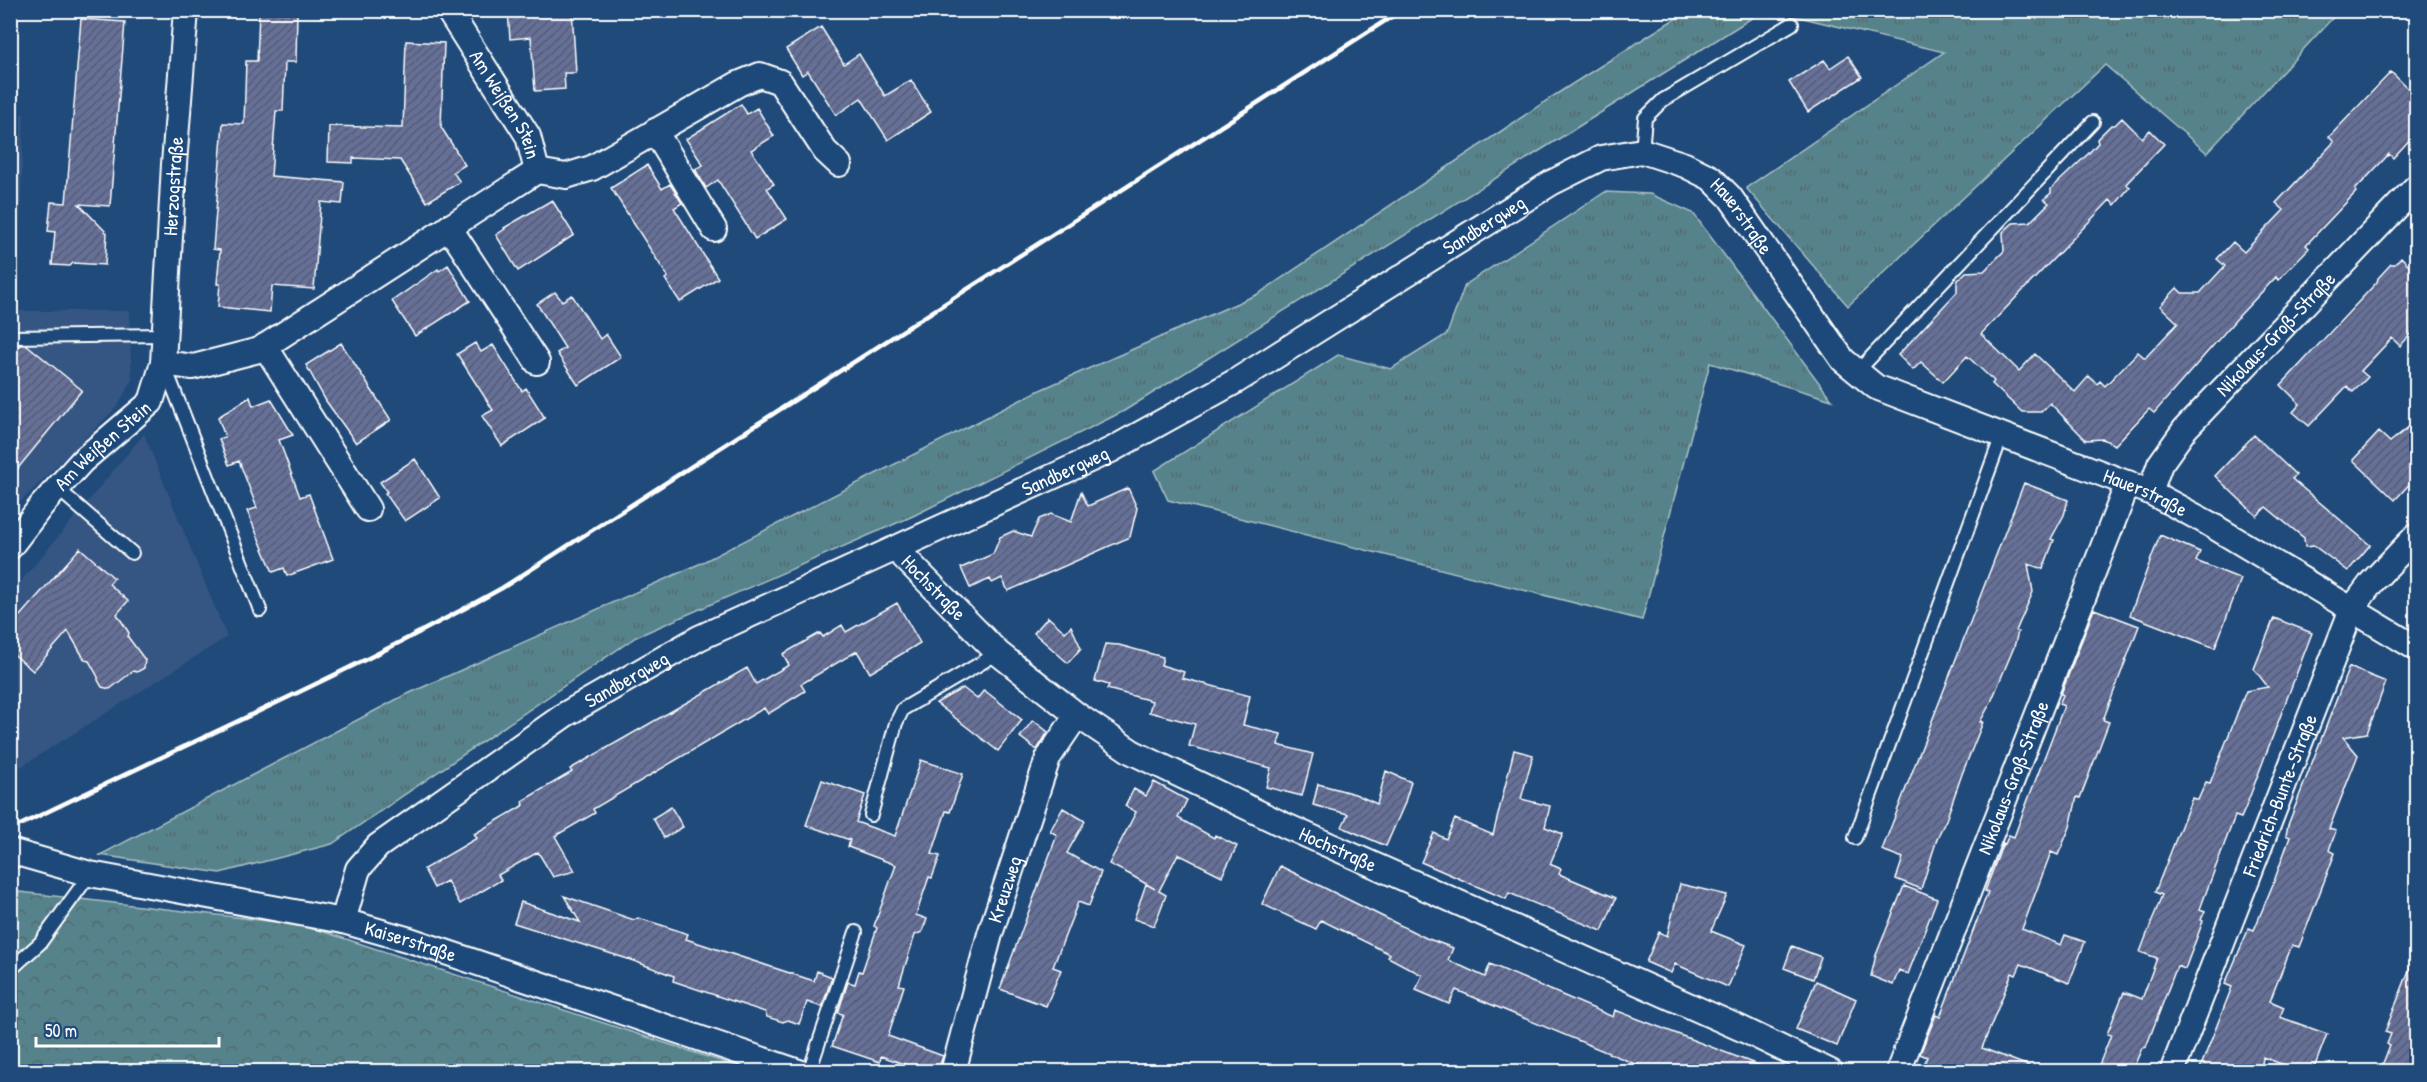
<svg xmlns="http://www.w3.org/2000/svg" width="2427" height="1082" font-family="'Patrick Hand',sans-serif">
	<style>
		.built { fill: #345583 }
		.grass { fill: url(#grass-tufts); stroke: #abc1c5; stroke-width: 1.5 }
		.forest { fill: url(#forest-crowns); stroke: #abc1c5; stroke-width: 1.5 }
		.building { fill: url(#building-hatch); stroke: #fff; stroke-width: 1.5 }
		.lines { fill: none; stroke-linecap: round; stroke-linejoin: round }
		.lane-casing { stroke: #fff; stroke-width: 16 }
		.street-casing { stroke: #fff; stroke-width: 28 }
		.lane { stroke: #1f4a7a; stroke-width: 12 }
		.street { stroke: #1f4a7a; stroke-width: 24 }
		.rail { stroke: #fff; stroke-width: 4.5 }
		.labels { text-anchor: middle; stroke-width: 4.5; stroke-linejoin: round; paint-order: stroke }
		.street-label { font-size: 20px; fill: #fff; stroke: #1f4a7a }
	</style>
	<defs>
		<pattern id="grass-tufts" width="24" height="20" patternUnits="userSpaceOnUse" patternTransform="scale(1.5)"><rect width="24" height="20" fill="#57838b"/><path d="M3 7l-1-3M5 7V3M7 7l1-3M15 17l-1-3M17 17v-4M19 17l1-3" fill="none" stroke="#526a6f"/></pattern>
		<pattern id="forest-crowns" width="20" height="18" patternUnits="userSpaceOnUse" patternTransform="scale(1.5)"><rect width="20" height="18" fill="#57838b"/><path d="M2 6a3 3 0 1 1 6 0M12 15a3 3 0 1 1 6 0" fill="none" stroke="#526a6f"/></pattern>
		<pattern id="building-hatch" width="6" height="6" patternUnits="userSpaceOnUse" patternTransform="scale(1.5)"><rect width="6" height="6" fill="#656f99"/><path d="M-1 1l2-2M0 6l6-6M5 7l2-2" fill="none" stroke="#575c6f"/></pattern>
	</defs>
	<rect width="100%" height="100%" fill="#1f4a7a"/>
	<filter id="ink" filterUnits="userSpaceOnUse"><feTurbulence type="fractalNoise" baseFrequency=".0167" numOctaves="2"/><feDisplacementMap in="SourceGraphic" scale="12" xChannelSelector="R" yChannelSelector="G"/><feConvolveMatrix kernelMatrix="1 2 1 2 8 2 1 2 1" color-interpolation-filters="sRGB"/></filter>
	<g filter="url(#ink)">
		<path class="built" d="M11,112L24,114L17,311H129L132,380L117,407L11,511Z
			M144,434L227,637L11,773V593Z"/>
		<path class="grass" d="M1687,11H1763L1124,411L913,516L636,637L332,844L220,873L100,855L403,696L699,564L1040,390L1258,294L1555,95Z
			M1774,11L2339,10V11L2207,153L2105,65L1848,306L1746,188L1944,52Z
			M1605,192L1650,194L1693,213L1832,400L1710,363L1642,620L1168,500L1154,471L1338,355L1391,369L1447,334L1465,285Z"/>
		<path class="forest" d="M11,891L303,925L751,1071L11,1072Z"/>
		<path class="building" d="M508,10H572L576,73H564L565,89L535,91L531,37L510,39Z
			M259,12L297,13L296,62H285L283,111H276L271,176L344,182L342,204L321,202L314,289L272,286L270,312L218,307L220,284H217L220,250L213,249L223,123L244,124L246,61H257Z
			M81,19L125,22L110,206L79,204L107,233L105,265L73,263L70,266L52,265L55,232L48,231L51,202L66,203Z
			M821,27L844,64L859,54L885,96L911,80L931,112L888,140L861,98L836,115L808,71L802,75L786,49Z
			M406,41L444,43L441,127L465,165L453,172L460,182L427,202L400,160L353,158V163L328,162L329,126L403,128Z
			M1848,56L1862,77L1808,112L1789,82L1824,60L1830,68Z
			M2391,72L2416,96V133L2393,158L2389,154L2355,190L2356,192L2306,245L2309,248L2278,280L2276,277L2239,316L2154,413L2149,409L2115,445L2103,439L2086,440L2050,403L2041,412H2022L1992,384L1994,381L1967,356L1943,382L1921,362L1913,370L1898,355L1957,292V281L1966,272L1984,271L2004,251L2003,232L2013,223L2030,222L2049,203L2044,199L2051,193V189L2088,154L2098,143L2097,139L2111,125H2115L2122,118L2142,138L2150,130L2164,144L2126,184L2130,187L2115,205L2110,200L1981,334L2019,371L2035,354L2075,392L2089,376L2097,384L2100,381L2105,386L2138,352L2145,358L2178,323L2160,306L2177,288L2182,293H2200L2225,266L2217,259L2233,242L2244,252L2284,210L2276,203L2334,142L2329,137Z
			M741,104L747,114L757,108L774,136L751,150L774,184L767,188L787,219L755,239L718,180L706,188L695,169L703,165L686,139Z
			M647,165L662,189L670,184L682,203L674,208L718,278L680,302L665,279L668,277L611,188Z
			M552,200L574,235L518,271L496,235L505,229L504,228Z
			M2401,257L2416,272V329L2400,346L2392,338L2361,371L2368,377L2353,392L2347,386L2309,426L2293,412L2300,404L2281,385L2377,282L2378,278L2391,264H2395Z
			M448,265L470,301L415,336L392,301L438,269L439,271Z
			M555,292L562,301L572,295L600,339L606,334L621,357L578,385L557,353L565,348L537,304Z
			M341,343L391,420L356,443L326,401L306,365Z
			M475,343L481,352L493,345L522,391L526,388L545,418L502,446L482,416L493,410L457,354Z
			M20,345H27L82,390L10,478V357Z
			M250,397L253,406L271,399L293,435L279,440L300,497L309,494L333,559L287,576L284,568L273,572L247,511L257,508L239,461L229,465L219,439L225,437L218,417Z
			M2416,421V477L2395,500L2353,460L2379,432L2390,442Z
			M2254,435L2296,475L2292,479L2370,545L2348,571L2314,546L2305,547L2304,538L2266,507L2257,516L2215,476Z
			M415,459L440,498L405,521L385,493L387,492L380,482Z
			M2024,483L2068,500L2064,515L2051,539L2054,540L2043,569L2028,564L2033,592L2016,631L2018,632L2014,647L1991,702L1980,722H1983L1962,774L1946,820L1938,836L1921,889L1896,879L1903,858L1882,850Z
			M1128,488L1137,508L1130,537L1008,591L1002,578L992,583L990,579L970,588L961,568L993,554L1000,537L1013,531L1031,537L1039,519L1051,514L1071,522L1081,492L1088,506Z
			M2160,535L2200,552L2196,561L2241,579L2215,648L2130,615Z
			M80,548L114,578L109,584L128,601L117,614L129,633L128,637L145,660L144,668L137,672L133,671L110,689L102,687L98,680V677L89,661L85,660L68,631L33,671L10,651V627Z
			M897,603L920,643L870,673L857,651L801,684L805,691L768,714L764,708L593,809L595,813L555,836L575,871L553,877L538,852L498,875L501,880L460,904L447,881L434,888L424,869L477,838L474,834L524,805L522,801L572,772L570,769L747,668L756,684L789,665L783,654L820,633L823,637L842,625L846,632Z
			M2094,609L2139,626L2103,720L2109,722L2080,798L2077,797L2070,827L2058,855L2051,852L2022,929L2061,945L2065,935L2085,942L2069,983L2021,964L2016,975L2012,973L1982,1048L2039,1070V1071H1921L1927,1057L1920,1054L1936,1015L1940,1017L1988,892L1985,891L2003,843L2005,844L2009,835L2014,837L2021,818L2064,706L2059,704L2063,695L2061,694Z
			M1048,617L1065,632L1071,626L1081,648L1068,663L1034,633Z
			M2274,618L2312,633L2245,809L2241,818L2235,816L2207,890L2200,909L2205,911L2201,920L2203,921L2185,969L2177,966L2146,1047L2142,1048L2132,1071H2115L2099,1065L2111,1035L2107,1034L2124,992L2142,999L2157,958L2140,952L2162,895L2155,892L2192,798L2198,800L2206,782L2210,783L2246,691L2268,687L2254,669Z
			M1105,644L1119,645L1163,657L1161,665L1184,672L1182,678L1250,696L1243,725L1281,734L1278,745L1313,754L1302,796L1266,787L1271,768L1189,746L1195,724L1149,712L1152,701L1107,689L1109,685L1095,681Z
			M2349,667L2386,682L2367,733L2343,737L2358,755L2329,829L2336,831L2329,850L2335,853L2299,947L2292,945L2270,1001L2284,1007L2280,1017L2327,1034L2313,1071H2300L2263,1057L2261,1071H2199L2232,987L2225,984L2249,928L2254,930L2273,884L2290,837L2286,835L2288,825Z
			M963,688L977,699L984,690L1022,720L998,751L936,703Z
			M1033,720L1048,732L1037,750L1020,737Z
			M1514,750L1533,755L1521,799L1550,806L1545,827L1563,834L1550,864L1561,869L1559,874L1616,898L1602,931L1509,893L1506,899L1421,862L1434,833L1446,839L1455,819L1493,835Z
			M921,760L963,774L950,812L946,811L932,854L940,856L932,878L929,877L916,915L927,919L922,932L915,935L899,985L904,986L888,1036L943,1056L938,1071H924L881,1056L880,1062L832,1046L843,1014L838,1013L848,982L855,984L859,971L862,972L877,928L874,926L896,865L848,847L850,840L806,825L822,780L865,795L856,822L895,836Z
			M1386,771L1411,782L1404,805L1386,846L1342,827L1348,814L1313,805L1318,784L1355,794L1377,804Z
			M1154,782L1187,800L1178,818L1214,838L1215,835L1237,846L1222,876L1178,854L1159,891L1166,895L1154,926L1134,919L1146,884L1155,889L1129,874L1109,864L1136,812L1125,806L1134,789L1146,796Z
			M671,807L683,827L664,838L653,818Z
			M1063,808L1085,821L1067,853L1101,872L1089,906L1078,902L1053,967L1061,970L1046,1006L1000,989L1057,835L1050,831Z
			M1280,866L1426,938L1453,948L1448,960L1485,977L1490,964L1613,1017L1615,1010L1771,1070V1071H1652L1456,990L1449,1004L1416,990L1422,975L1388,957L1390,954L1321,920L1316,929L1262,904Z
			M1680,884L1727,895L1711,931L1746,945L1728,987L1675,964L1671,973L1646,962L1659,932L1667,936Z
			M1904,886L1937,899L1908,974L1899,970L1893,985L1871,976L1876,955Z
			M564,896L634,920L638,918L661,925L688,934L686,939L814,981L817,971L832,977L822,1007L807,1002L799,1024L788,1020L783,1022L767,1017L765,1012L673,981L674,976L631,960L514,923L521,902L580,922Z
			M1792,946L1821,957L1813,979L1784,968Z
			M2415,955H2416V1071H2380L2390,1045L2387,1044L2391,1034L2385,1032Z
			M1816,981L1856,999L1837,1046L1796,1029Z"/>
		<g class="lines">
			<g class="lane-casing">
				<path id="lane" d="M1642,151L1645,118L1663,100L1792,24
					M10,337L164,335
					M165,367L260,610
					M1856,373L2093,122
					M57,488L132,553
					M871,815L896,723L903,709L998,653
					M1855,838L2002,435
					M10,970L40,943L90,874
					M809,1072L856,932"/>
			</g>
			<g class="street-casing">
				<g id="street">
					<path id="s1" d="M448,10L528,136L537,171"/>
					<path d="M655,131L714,229"/>
					<path d="M449,227L537,362"/>
					<path d="M265,346L368,509"/>
					<path id="s2" d="M163,363L174,164L186,10"/>
					<path id="s3" d="M2150,492L2160,464L2185,429L2416,187"/>
					<path id="s4" d="M10,547L42,505L82,461L151,402L163,363L193,367L259,350L537,171L566,176L592,168L738,84L760,75L780,82L825,151L839,164"/>
					<path id="s5" d="M896,549L998,653L1077,715L1132,752L1284,825L1742,1029L1831,1072"/>
					<path id="s6" d="M10,851L90,874L343,921L410,940L799,1072"/>
					<path id="s7" d="M343,921L358,869L378,846L566,714L699,638L1111,450L1236,381L1551,183L1601,158L1642,151L1685,165L1711,178L1730,197L1843,360L1876,387L2150,492L2208,523L2416,648"/>
					<path id="s8" d="M953,1072L990,934L1048,758L1077,715"/>
					<path id="s9" d="M1898,1072L2128,483"/>
					<path id="s10" d="M2172,1072L2352,609L2372,582L2416,536"/>
				</g>
			</g>
			<use href="#lane" class="lane"/>
			<use href="#street" class="street"/>
			<path class="rail" d="M10,830C174,749 342,677 502,588L1402,10"/>
		</g>
	</g>
	<g class="labels">
		<g class="street-label">
			<text dy="7" stroke="none"><textPath href="#s1" startOffset="111">Am Weißen Stein</textPath></text>
			<text dy="7" stroke="none"><textPath href="#s2" startOffset="177">Herzogstraße</textPath></text>
			<text dy="7" stroke="none"><textPath href="#s7" startOffset="1656">Hauerstraße</textPath></text>
			<text dy="7" stroke="none"><textPath href="#s7" startOffset="1356">Sandbergweg</textPath></text>
			<text dy="7" stroke="none"><textPath href="#s3" startOffset="204">Nikolaus-Groß-Straße</textPath></text>
			<text dy="7" stroke="none"><textPath href="#s4" startOffset="138">Am Weißen Stein</textPath></text>
			<text dy="7" stroke="none"><textPath href="#s7" startOffset="870">Sandbergweg</textPath></text>
			<text dy="7" stroke="none"><textPath href="#s7" startOffset="2164">Hauerstraße</textPath></text>
			<text dy="7" stroke="none"><textPath href="#s5" startOffset="54">Hochstraße</textPath></text>
			<text dy="7" stroke="none"><textPath href="#s7" startOffset="384">Sandbergweg</textPath></text>
			<text dy="7" stroke="none"><textPath href="#s9" startOffset="316">Nikolaus-Groß-Straße</textPath></text>
			<text dy="7" stroke="none"><textPath href="#s10" startOffset="297">Friedrich-Bunte-Straße</textPath></text>
			<text dy="7" stroke="none"><textPath href="#s5" startOffset="540">Hochstraße</textPath></text>
			<text dy="7" stroke="none"><textPath href="#s8" startOffset="190">Kreuzweg</textPath></text>
			<text dy="7" stroke="none"><textPath href="#s6" startOffset="411">Kaiserstraße</textPath></text>
		</g>
	</g>
	<rect width="2427" height="1082" fill="none" stroke="#1f4a7a" stroke-width="36"/>
	<rect x="18" y="18" width="2391" height="1046" fill="none" stroke="#fff" stroke-width="2" filter="url(#ink)"/>
	<path d="M36 1037v9h183v-9" fill="none" stroke="#ffffff" stroke-width="3"/>
	<text x="45" y="1037" font-size="18" fill="#ffffff" stroke="#1f4a7a" stroke-width="4.5" paint-order="stroke">50 m</text>
</svg>
